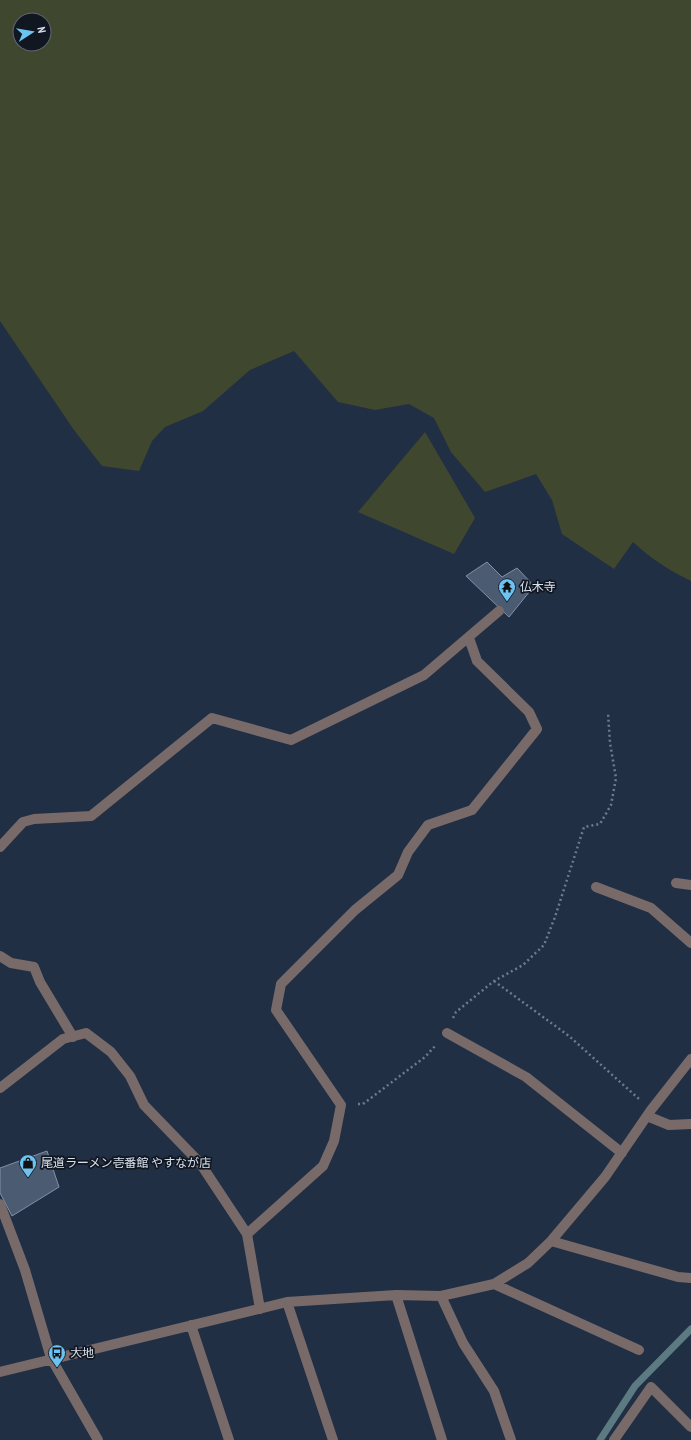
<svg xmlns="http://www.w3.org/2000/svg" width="691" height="1440" font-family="'PT Sans Narrow','Noto Sans JP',sans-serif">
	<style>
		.green { fill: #40472f; fill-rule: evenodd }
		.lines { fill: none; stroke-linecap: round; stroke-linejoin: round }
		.stream { stroke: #5b7a81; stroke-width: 7 }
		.building { fill: #4b5b72; stroke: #8091aa }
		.path { stroke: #6f7b8d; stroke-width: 2.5; stroke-dasharray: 2 3; stroke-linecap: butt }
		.minor { stroke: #796a6a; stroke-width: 10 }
		.labels { text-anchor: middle; stroke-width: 3.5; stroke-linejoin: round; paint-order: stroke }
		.poi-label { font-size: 12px; fill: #d8e1ef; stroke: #111721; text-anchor: start }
	</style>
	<rect width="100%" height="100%" fill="#212f44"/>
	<path class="green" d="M0,0H691V581C670,571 650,558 633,542L614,569L562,534L552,500L536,474L485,492L451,452L434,418L409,404L375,410L338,402L294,351L250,370L203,411L165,427L152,441L139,471L102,466L74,430L0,321ZM20,20H44V44H20Z
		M425,432L475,518L454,554L358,512Z"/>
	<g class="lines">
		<path class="stream" d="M600,1440L635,1386L691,1329"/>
	</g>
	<path class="building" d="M487,562L502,577L517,568L534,586L509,617L466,576Z
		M47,1151L59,1187L12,1216L0,1193V1168Z"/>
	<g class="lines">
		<path class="path" d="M494,981L569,1036L639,1099
			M453,1018L456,1012L494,981L523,965L544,945L555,917L584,827L600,824L611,805L616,778L610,743L608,713
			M358,1104H363L425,1057L436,1045"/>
		<path class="minor" d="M0,847L23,822L34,819L91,816L212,718L291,740L424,675L499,611
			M676,883L691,885
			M596,887L651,908L691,943
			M0,956L11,963L34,967L40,982L73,1037
			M447,1033L526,1077L622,1153
			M0,1088L63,1039L86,1033L111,1052L130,1076L144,1105L200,1163L247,1234L260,1309
			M647,1116L669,1125L691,1124
			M0,1204L25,1270L51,1358L98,1440
			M247,1234L323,1166L334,1141L341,1105L276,1010L281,984L355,910L398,875L408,852L428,825L472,810L537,729L529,712L477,661L469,638
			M551,1241L678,1277L691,1278
			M494,1284L639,1350
			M396,1295L442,1440
			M441,1296L463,1343L494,1391L511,1440
			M287,1302L333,1440
			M191,1325L229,1440
			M0,1372L287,1302L396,1295L441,1296L494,1284L528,1263L551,1241L605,1177L651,1110L691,1059
			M614,1440L651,1387L691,1427"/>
	</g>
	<defs>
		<g id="temple-pin" transform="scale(0.9)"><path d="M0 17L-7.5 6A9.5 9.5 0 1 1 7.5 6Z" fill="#6cc3f2" stroke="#111721"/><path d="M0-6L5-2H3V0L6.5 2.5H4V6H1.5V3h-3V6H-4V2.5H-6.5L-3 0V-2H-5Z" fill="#111"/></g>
		<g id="shop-pin" transform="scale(0.9)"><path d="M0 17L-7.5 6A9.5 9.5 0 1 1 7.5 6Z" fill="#6cc3f2" stroke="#111721"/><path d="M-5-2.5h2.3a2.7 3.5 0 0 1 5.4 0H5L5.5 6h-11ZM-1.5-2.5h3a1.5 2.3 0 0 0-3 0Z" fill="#111"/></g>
		<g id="bus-pin" transform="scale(0.9)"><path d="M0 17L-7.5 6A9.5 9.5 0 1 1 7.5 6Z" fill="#6cc3f2" stroke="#111721"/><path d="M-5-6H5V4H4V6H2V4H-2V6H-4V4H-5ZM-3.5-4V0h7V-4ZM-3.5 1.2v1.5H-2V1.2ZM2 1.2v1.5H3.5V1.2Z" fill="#111"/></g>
	</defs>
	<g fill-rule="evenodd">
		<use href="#temple-pin" x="507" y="587"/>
		<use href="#shop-pin" x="28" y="1163"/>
		<use href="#bus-pin" x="57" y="1353"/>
	</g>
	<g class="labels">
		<g class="poi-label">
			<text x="520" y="591">仏木寺</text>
			<text x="41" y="1167">尾道ラーメン壱番館 やすなが店</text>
			<text x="70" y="1357">大地</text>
		</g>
	</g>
	<g transform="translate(32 32) rotate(78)"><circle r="19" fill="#111721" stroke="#616873"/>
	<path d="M0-3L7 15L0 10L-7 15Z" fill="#6cc3f2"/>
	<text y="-6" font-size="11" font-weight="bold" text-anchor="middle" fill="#d8e1ef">N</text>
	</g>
</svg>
